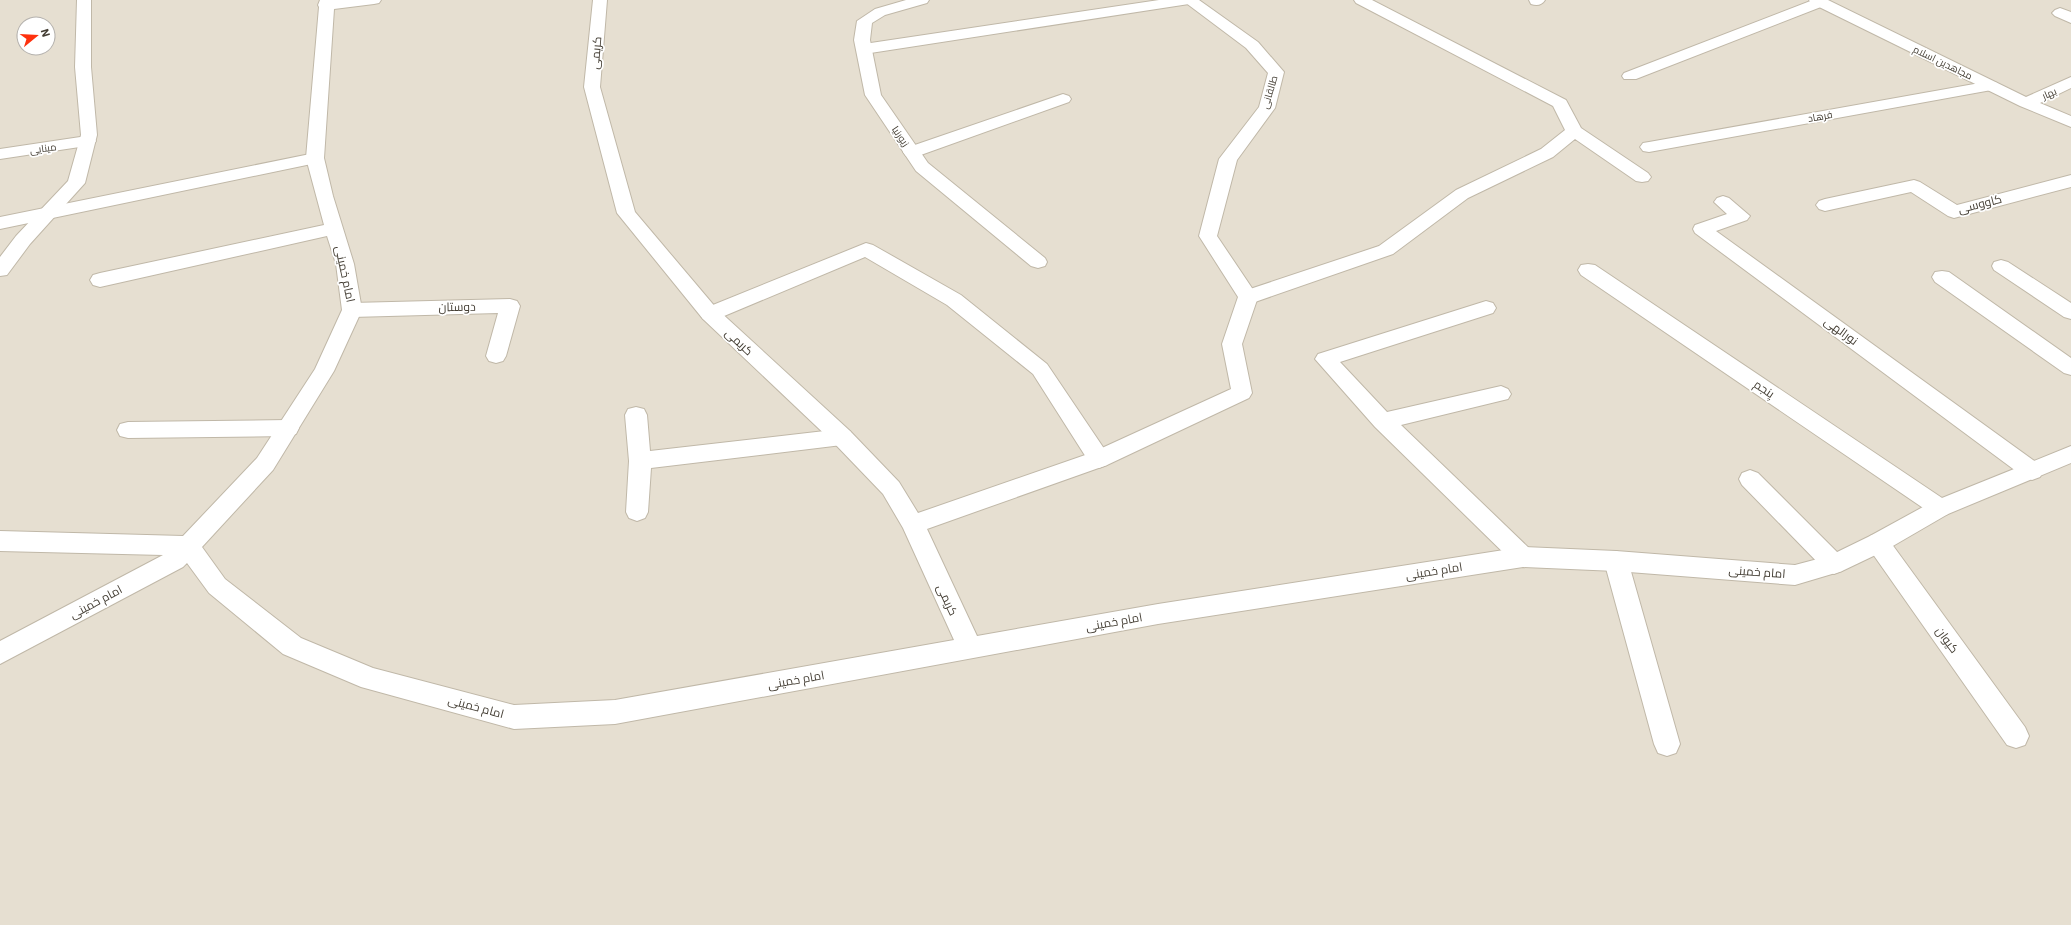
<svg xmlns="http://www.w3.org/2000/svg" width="2071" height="925" font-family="'IBM Plex Sans',Cairo,sans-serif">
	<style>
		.residential { fill: #e6dfd1; fill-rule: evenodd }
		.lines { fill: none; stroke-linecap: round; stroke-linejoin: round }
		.service-casing { stroke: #c0b8a8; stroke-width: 2 }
		.minor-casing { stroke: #c0b8a8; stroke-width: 2 }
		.service { fill: #fff; fill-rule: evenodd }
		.minor { fill: #fff; fill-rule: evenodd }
		.labels { text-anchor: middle; stroke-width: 3.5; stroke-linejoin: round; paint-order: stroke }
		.far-street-label { font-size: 10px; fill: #433d33; stroke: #fff }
		.street-label { font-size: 12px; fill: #433d33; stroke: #fff }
	</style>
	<rect width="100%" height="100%" fill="#f2ede3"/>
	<path class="residential" d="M0,0H2071V925H0ZM24,24H48V48H24Z"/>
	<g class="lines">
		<g class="service-casing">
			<path id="service" d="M1159,0H1196L1194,3L1189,4L864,54L858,52L856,49L858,46L864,44Z
				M1354,0H1372L1566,100L1581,128L1648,173L1651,177L1648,181L1642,182L1636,181L1575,139L1553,157L1468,198L1393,254L1255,302L1248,304L1241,302L1238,297L1241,292L1379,246L1456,190L1541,149L1565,130L1553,106L1356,3Z
				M1529,0H1545C1542,5 1537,6 1531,4Z
				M1813,0H1827L1828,2L1826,5L1636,79H1624L1622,76L1624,73Z
				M2060,8L2071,12V23L2055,16L2052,13L2055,10Z
				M1991,81L1997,83L1999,86L1997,89L1649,152L1643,151L1640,147L1643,143L1649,142Z
				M1063,94L1069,96L1071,99L1069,102L918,156L912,157L906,156L903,152L906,148Z
				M87,136L93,137L96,141L93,145L0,159V149Z
				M315,153L321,154L324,158L321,162L0,229V217Z
				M2071,175V187L1954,218L1948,216L1911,192L1825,211L1819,209L1816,205L1819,201L1825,199L1914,180L1920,182L1957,205Z
				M1723,196L1729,198L1750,216L1747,220L1716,231L2040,465L2043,471L2040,477L2032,480L2024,477L1695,233L1693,229L1695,225L1727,214L1714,202L1717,198Z
				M866,243L873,245L961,295L1047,364L1107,453L1110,459L1107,465L1099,468L1091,465L1033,374L947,305L865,257L717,319L710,321L703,319L700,314L703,309Z
				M2001,260L2008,262L2071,303V319L2064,317L1994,270L1992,266L1994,262Z
				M1588,264L1595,265L1948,502L1951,508L1948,514L1940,517L1932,514L1581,275L1578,270L1581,265Z
				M1942,271L1949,272L2071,358V375L2064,373L1935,282L1932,277L1935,272Z
				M510,299L517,301L520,306L506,356L503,361L496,363L489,361L486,356L498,313L352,317L345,315L342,310L345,305L352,303Z
				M1486,301L1493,303L1496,308L1493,313L1340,362L1387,412L1501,386L1508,389L1511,394L1508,399L1401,425L1531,550L1535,557L1531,564L1523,567L1515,564L1375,427L1315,359L1318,354Z
				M636,407L644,409L647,415L650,451L842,429L850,431L853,437L850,443L842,445L651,468L648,512L645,518L637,521L629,518L626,512L629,461L625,415L628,409Z
				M288,420L296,422L299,428L296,434L288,436L128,438L120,436L117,430L120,424L128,422Z
				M1750,470L1758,473L1842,557L1846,564L1842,571L1834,574L1826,571L1742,485L1739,479L1742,473Z
				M1878,533L1886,536L2025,727L2029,736L2025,745L2016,748L2007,745L1870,550L1866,543L1870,536Z
				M1616,551L1624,554L1628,561L1680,744L1676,753L1667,756L1658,753L1654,744L1604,561L1608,554Z"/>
		</g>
		<g class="minor-casing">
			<path id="minor" d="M77,0H91V67L97,135L85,183L30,244L7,275L0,276V257L16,236L68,181L81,135L75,67Z
				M320,0H381L379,3L374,4L334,9L324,158L333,196L354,264L362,310L334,371L273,470L202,547L225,579L301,638L373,668L514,705L615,700L954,640L903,528L883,494L834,443L703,319L617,213L584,87L593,0H607L600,87L635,212L717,309L850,431L899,482L918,513L1091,453L1231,389L1222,344L1238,297L1199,236L1219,159L1259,107L1268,73L1246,48L1182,0H1199L1258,42L1284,72L1275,108L1237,160L1217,236L1258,297L1242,344L1252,393L1249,398L1107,465L927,529L977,636L1158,604L1523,547L1616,551L1795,565L1829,556L1870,536L1932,502L2071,446V463L1948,514L1886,550L1842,571L1795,585L1616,571L1523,567L1158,624L615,724L514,729L361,687L283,654L209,593L187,563L183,567L0,664V641L163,555L0,551V531L183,536L257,458L315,369L342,310L336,264L327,236L100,287L93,285L90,280L93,275L100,273L324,225L306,158L319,7L318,5Z
				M906,0H929L927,3L885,15L872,23L870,40L881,95L928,163L1045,258L1047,262L1045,266L1038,268L1031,266L916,171L865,95L854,40L857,21L875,9Z
				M1809,0H1828L2026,97L2071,77V88L2040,103L2071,116V127L2020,106L1811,3Z"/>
		</g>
		<use href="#service" class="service"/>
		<use href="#minor" class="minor"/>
	</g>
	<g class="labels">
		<g class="far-street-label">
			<text transform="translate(1943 62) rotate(26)" y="4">مجاهدین اسلام</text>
			<text transform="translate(1269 92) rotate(-73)" y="4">طالقانی</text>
			<text transform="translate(2049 93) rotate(-23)" y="4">بهار</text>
			<text transform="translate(1820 116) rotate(-10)" y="4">فرهاد</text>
			<text transform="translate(901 136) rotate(56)" y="4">زیورنیا</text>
			<text transform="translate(43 148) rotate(-8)" y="4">مینایی</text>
		</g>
		<g class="street-label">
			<text transform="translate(596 53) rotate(-85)" y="4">کریمی</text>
			<text transform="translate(1980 204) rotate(-14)" y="4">کاووسی</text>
			<text transform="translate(345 274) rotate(78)" y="4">امام خمینی</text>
			<text transform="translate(457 307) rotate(-1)" y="4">دوستان</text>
			<text transform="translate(1841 331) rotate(36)" y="4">نورالهی</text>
			<text transform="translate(739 342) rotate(43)" y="4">کریمی</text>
			<text transform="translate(1764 389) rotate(34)" y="4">پنجم</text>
			<text transform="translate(1434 571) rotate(-9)" y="4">امام خمینی</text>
			<text transform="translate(1757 572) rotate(4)" y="4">امام خمینی</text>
			<text transform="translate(947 600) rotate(65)" y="4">کریمی</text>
			<text transform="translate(96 602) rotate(-28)" y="4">امام خمینی</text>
			<text transform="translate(1114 622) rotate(-10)" y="4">امام خمینی</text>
			<text transform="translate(1947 640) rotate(54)" y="4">کیوان</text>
			<text transform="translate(796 680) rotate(-10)" y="4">امام خمینی</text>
			<text transform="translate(476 707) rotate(15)" y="4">امام خمینی</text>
		</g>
	</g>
	<g transform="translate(36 36) rotate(72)"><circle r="19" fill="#ffffff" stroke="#b4b1ad"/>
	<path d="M0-3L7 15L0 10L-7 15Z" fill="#fe310e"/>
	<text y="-6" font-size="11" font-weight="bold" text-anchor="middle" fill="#433d33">N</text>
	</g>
</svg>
